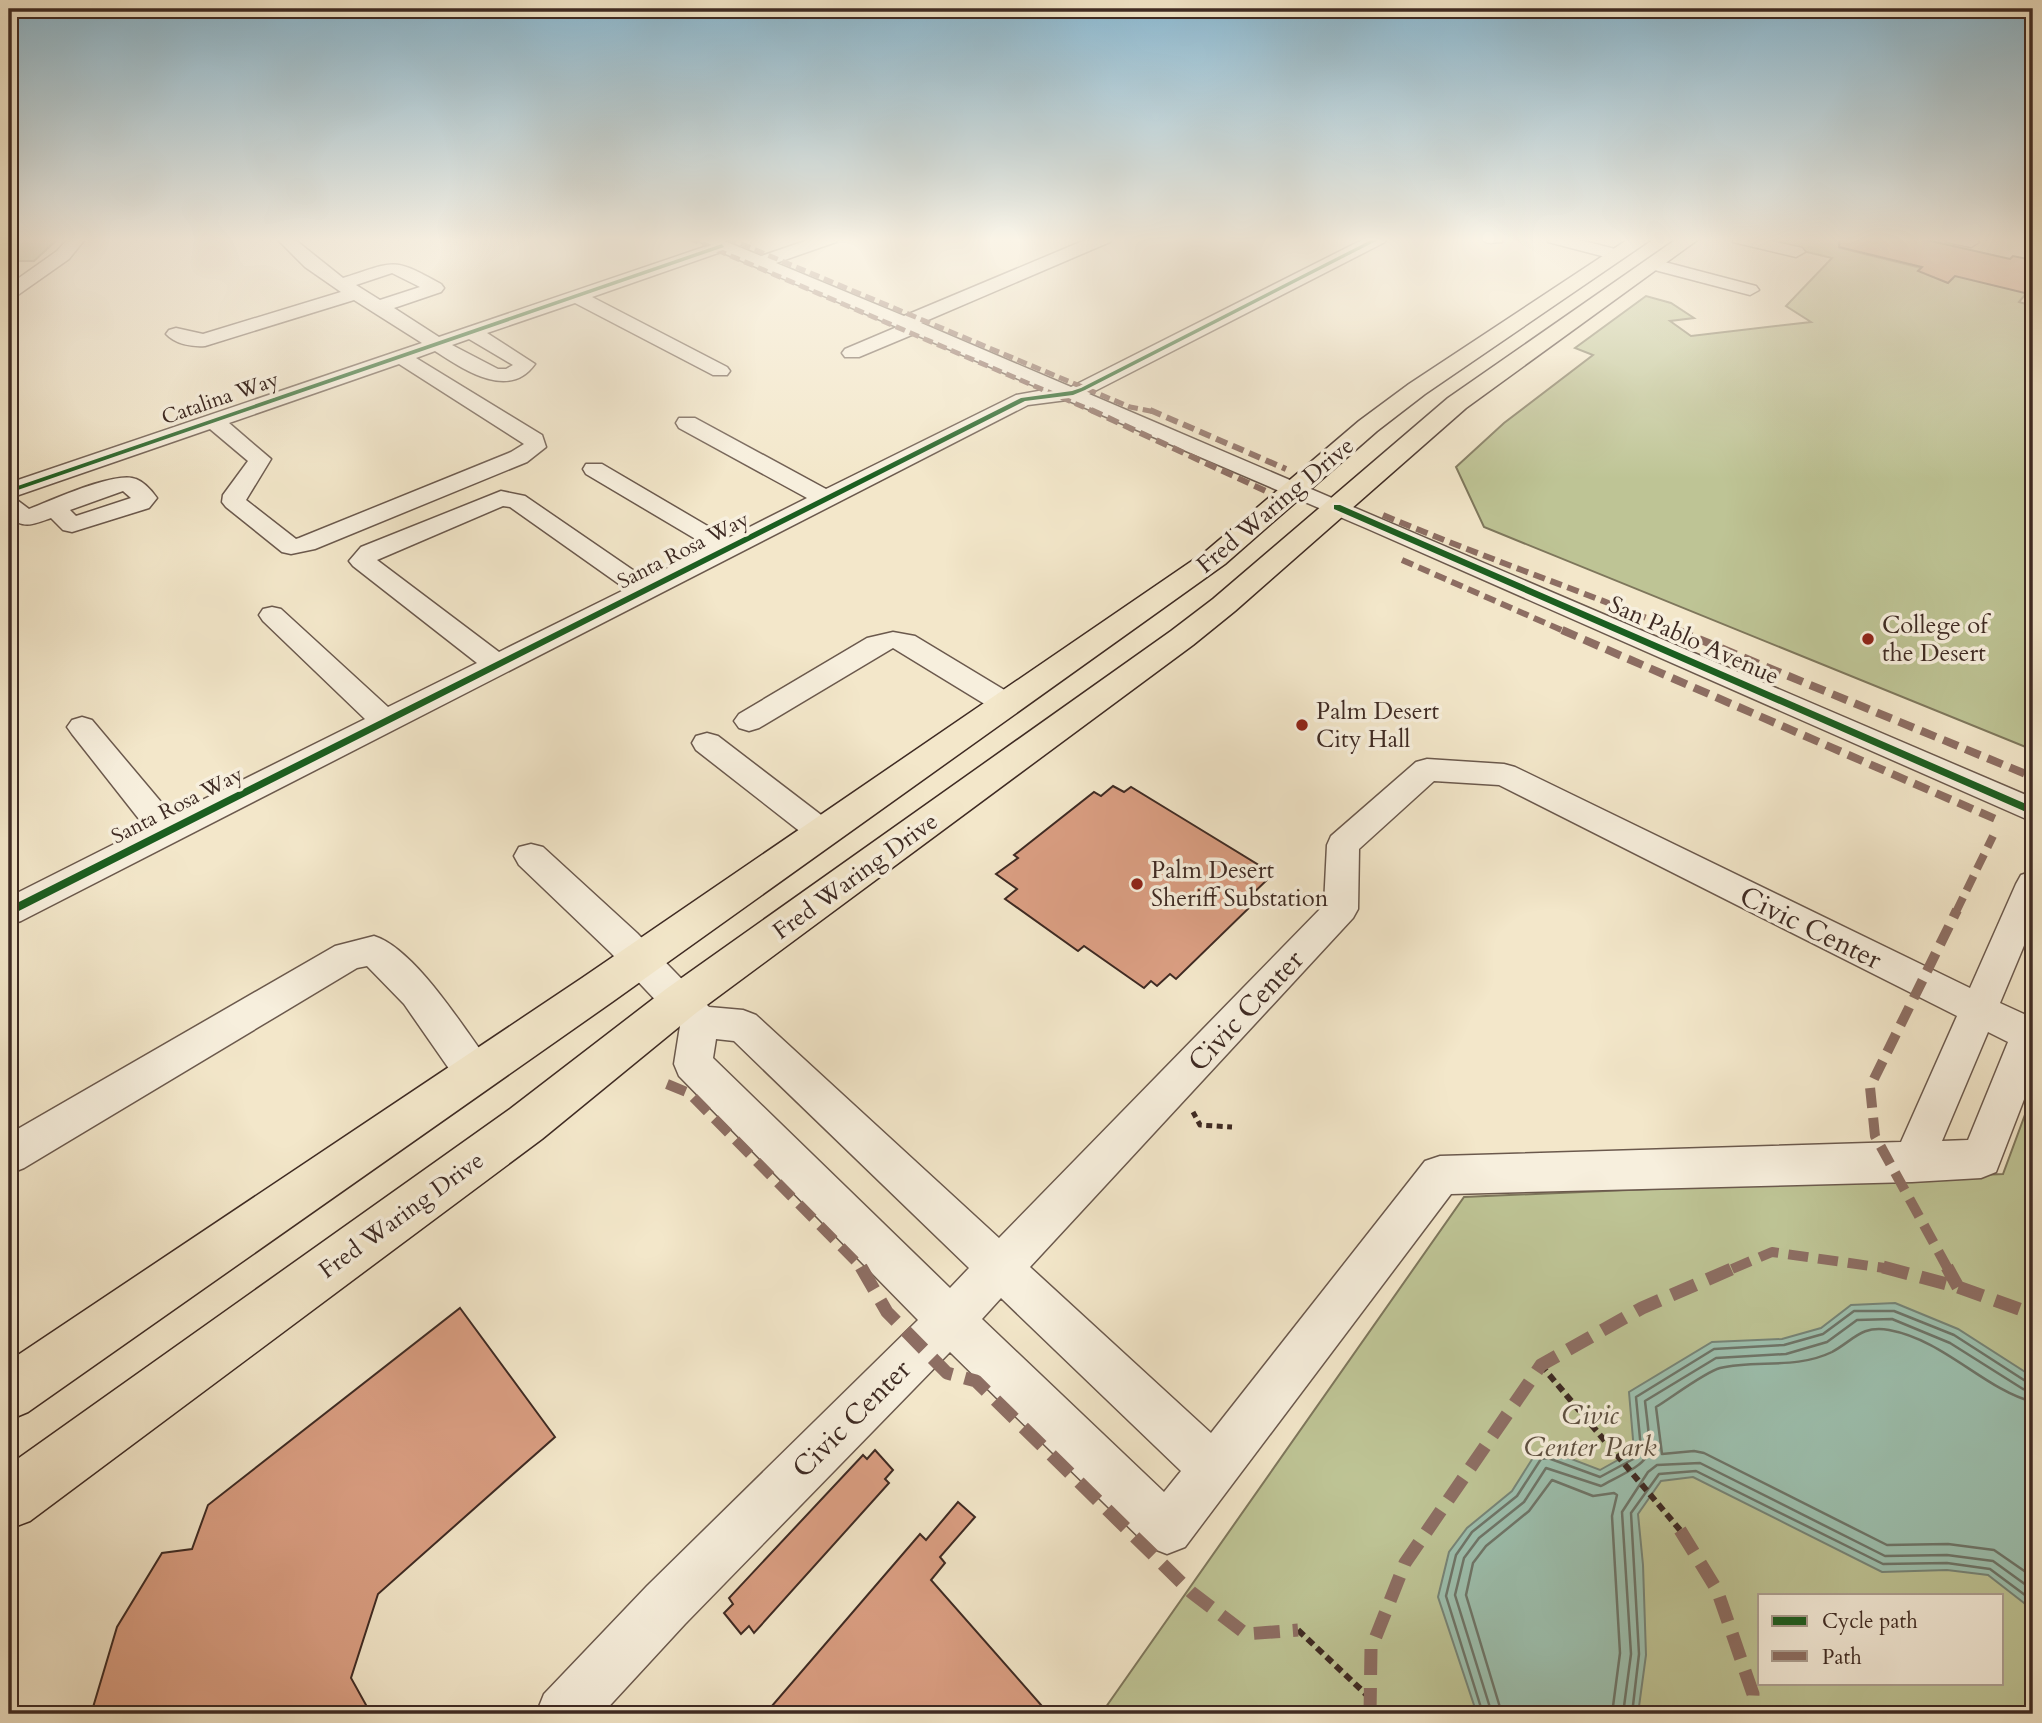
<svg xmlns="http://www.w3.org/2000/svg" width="2042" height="1723" font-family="Cardo,serif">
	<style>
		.green { fill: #bec495; stroke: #7e775c; stroke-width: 2; fill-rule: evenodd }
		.water { fill: #9dc1b0; stroke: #778578; stroke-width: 2 }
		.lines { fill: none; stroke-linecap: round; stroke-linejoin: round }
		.shore { stroke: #6e766a; stroke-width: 2.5 }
		.building { fill: #da9e82; stroke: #3e2a23; stroke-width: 2 }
		.minor-casing { stroke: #6b594d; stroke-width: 3 }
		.major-casing { stroke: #3e2a23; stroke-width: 3 }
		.path-far1 { stroke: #3e2a23; stroke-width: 5; stroke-dasharray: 6 4.5; stroke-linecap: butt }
		.path { stroke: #3e2a23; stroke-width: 6; stroke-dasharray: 8 5; stroke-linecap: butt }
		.minor { fill: #f7efdd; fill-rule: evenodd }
		.major { fill: #f3e7ca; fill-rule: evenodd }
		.quiet-far4 { stroke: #8d6e63; stroke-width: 5; stroke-dasharray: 10 5; stroke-linecap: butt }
		.quiet-far3 { stroke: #8d6e63; stroke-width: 6; stroke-dasharray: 12 6; stroke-linecap: butt }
		.quiet-far2 { stroke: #8d6e63; stroke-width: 8; stroke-dasharray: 16 8; stroke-linecap: butt }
		.quiet-far1 { stroke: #8d6e63; stroke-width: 10; stroke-dasharray: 20 10; stroke-linecap: butt }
		.quiet { stroke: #8d6e63; stroke-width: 13; stroke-dasharray: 26 13; stroke-linecap: butt }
		.cycleway-casing { stroke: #f7efdd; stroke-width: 5 }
		.cycleway { fill: #1b5e20; fill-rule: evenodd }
		.poi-dot { fill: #8f2418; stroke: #f7efdd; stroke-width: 2.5 }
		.labels { text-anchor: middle; stroke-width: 7; stroke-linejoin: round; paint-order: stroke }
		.far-street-label { font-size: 21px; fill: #3e2a23; stroke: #f7efdd }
		.street-label { font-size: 24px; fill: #3e2a23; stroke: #f7efdd }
		.poi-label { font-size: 24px; fill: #3e2a23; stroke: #f7efdd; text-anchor: start }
		.near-street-label { font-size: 28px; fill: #3e2a23; stroke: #f7efdd }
		.near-park-label { font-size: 28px; font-style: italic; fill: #5e5040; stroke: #f7efdd }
	</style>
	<rect width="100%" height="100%" fill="#f3e7ca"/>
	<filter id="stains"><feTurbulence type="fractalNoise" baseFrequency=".00286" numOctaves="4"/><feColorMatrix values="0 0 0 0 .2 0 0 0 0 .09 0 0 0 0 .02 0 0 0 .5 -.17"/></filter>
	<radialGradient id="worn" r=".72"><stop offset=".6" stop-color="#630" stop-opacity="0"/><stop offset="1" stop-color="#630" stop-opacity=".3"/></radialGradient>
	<path class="green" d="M9,238H59L34,261H9Z
		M1749,238H1851L1840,248L1921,268L1946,282L1952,279L1947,276L1988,274L2033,285L2019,302L2033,306V750L1484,527L1456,467L1504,423L1593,355L1575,348L1646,296L1671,303L1694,318L1670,321L1691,336L1811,322L1786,306L1832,258Z
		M2033,1093V1714H1101L1464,1197L2003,1174ZM1760,1595H2002V1683H1760Z"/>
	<path class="water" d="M1895,1303L1958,1329L2033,1377V1610L1988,1575L1947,1570L1882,1572L1693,1477L1661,1481L1638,1514L1643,1565L1646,1655L1638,1714H1477L1438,1597L1449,1552L1467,1528L1512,1491L1536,1453L1548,1450L1600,1470L1634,1451L1629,1392L1712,1342L1782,1339L1821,1328L1851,1305Z"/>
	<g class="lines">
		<path class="shore" d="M2033,1402C1984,1389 1944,1340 1889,1330C1861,1325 1854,1340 1832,1352C1795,1370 1755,1359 1720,1368C1705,1372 1671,1398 1656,1407L1662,1454L1694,1451L1704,1453L1887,1545L1948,1544L1994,1550L2033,1577
			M1483,1714L1446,1596L1456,1555L1472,1532L1517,1496L1541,1459L1548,1458L1600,1477L1637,1457L1641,1449L1636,1397L1714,1349L1784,1345L1823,1334L1854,1311H1894L1954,1335L2027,1382L2033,1383
			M1492,1714L1455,1595L1464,1558L1479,1538L1524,1502L1546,1468L1601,1486C1657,1456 1652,1464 1645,1401L1716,1358L1786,1354L1827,1342L1857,1320L1892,1319L1950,1343L2023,1389L2033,1392
			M1502,1714L1466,1595L1473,1563L1486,1546L1529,1511L1552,1480L1593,1496L1614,1493L1617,1495L1612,1516L1620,1653L1612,1714
			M1623,1714L1631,1654L1622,1512L1648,1472L1657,1465L1700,1463L1885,1556L1947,1555L1993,1561L2033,1590
			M1632,1714L1639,1654L1631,1513L1659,1474L1696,1471L1883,1564L1947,1563L1990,1569L2033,1601"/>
	</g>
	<path class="building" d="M1840,238H1918L2010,259L2013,256L2033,260V295L1955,276L1948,283L1918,271L1922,267L1839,247Z
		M1113,786L1124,792L1131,787L1177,815L1257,864L1252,869L1268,879L1245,901L1252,905L1176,979L1170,974L1157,986L1151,981L1144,988L1084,946L1078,951L1005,899L1017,889L996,874L1018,858L1014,855L1094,792L1101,796Z
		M460,1308L555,1437L378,1594L351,1678L371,1714H91L117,1627L162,1553L192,1549L208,1505Z
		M875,1450L893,1470L885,1479L889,1483L754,1633L749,1626L741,1634L724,1613L733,1604L729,1598L863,1455L867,1459Z
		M958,1502L975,1517L940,1557L945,1563L931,1580L1049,1714H765L920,1534L926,1540Z"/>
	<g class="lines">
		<g class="minor-casing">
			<path id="minor" d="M69,238H86L69,259L15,297L9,298V285L57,251Z
				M276,238H293L343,278C396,261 392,257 441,284L444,288L441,292L394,308L439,337L707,246L695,238H717L761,256L814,238H838L836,242L776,263L904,316L1090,238H1112L1110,242L921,323L1071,387L1366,238H1387L1385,242L1089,394L2033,798V822L1368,529L1067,400L1028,405L21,921L9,925V897L146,828L72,734L67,727L72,720L82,717L92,720L172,815L365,719L263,621L259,615L263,609L272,607L281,609L388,707L477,663L353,566L349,561L361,547L501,491L525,496L646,579L709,547L586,474L583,469L586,464H602L728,538L807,498L679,428L676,423L679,418H695L826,489L1016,395L1044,390L914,334L859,357H845L842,353L845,349L897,327L721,252L592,297L727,367L730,371L727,375H713L575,303L487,333L535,364C509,401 463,369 435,351L416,358L542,435L546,447L527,462L315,549L291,554L282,552L226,507L222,502L223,495L248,461L210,429L13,497L29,509C50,501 117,470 136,479C144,482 152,491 157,498L149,508L72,532L63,530L51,518C34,524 23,530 9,516V483L422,343L354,300L205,346C192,347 175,344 166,334L169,330L176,328L203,334L341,292L305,267ZM392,273L420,287L380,300L356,285ZM469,339L513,365L506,369H498L452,345ZM399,364L524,444L511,452L299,538L296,539L246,500L271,459L229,423ZM123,491L131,498L76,516L70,510ZM503,506L510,507L626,589L499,652L377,560Z
				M1480,238H1504L1502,242L1488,243Z
				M1546,238H1572L1623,251L1626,255L1617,260L1548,242Z
				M1731,238H1759L1802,248L1805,252L1796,257L1733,242Z
				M1945,238H1974L1979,242L1971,247L1947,242Z
				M1653,259L1756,286L1759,290L1750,295L1647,268L1644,264L1647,260Z
				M893,632L915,636L1016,697L1021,704L1016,711L1006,713L996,711L893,648L759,728L749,731L739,728L734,721L739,714L867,638Z
				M707,733L718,736L833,824L838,832L833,840L822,844L811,840L696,750L692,743L696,736Z
				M1427,759L1504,764L1515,767L1970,988L2016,884L2021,875L2033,871V924L2000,1003L2024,1014L2033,1011V1076L1996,1172L1981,1178L1912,1182L1451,1194L1185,1547L1167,1554L1149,1547L950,1352L685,1624L602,1714H536L544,1694L647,1586L918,1320L679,1076L674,1064L680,1026L611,953L519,865L514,856L519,847L531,844L543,847L637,933L709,1007L743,1010L756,1015L999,1238L1324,905L1327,845L1331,836L1416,762ZM1434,781L1499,785L1957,1016L1901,1142L1440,1156L1425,1161L1211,1433L1030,1267L1353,918L1358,909L1359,849ZM1988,1032L2008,1042L1968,1140L1942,1141ZM716,1039L734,1041L969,1268L950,1288L713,1058ZM1001,1298L1181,1471L1164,1492L982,1319Z
				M374,936C415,949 463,1027 489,1062L494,1074L489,1086L475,1091L461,1086L404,1004L367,966L357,968L24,1168L9,1174V1134L335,946Z"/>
		</g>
		<g class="major-casing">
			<path id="major" d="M1630,238H1653L1425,394L1377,431L1225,564L612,1002L28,1412L9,1420V1361L582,978L1205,552L1359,421L1409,384Z
				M1678,238H1700L1466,408L1235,611L1193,645L696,1013L542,1139L30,1521L9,1529V1465L510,1109L666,989L1171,631L1213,599L1448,398Z"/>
		</g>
		<path class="path-far1" d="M1193,1112L1200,1125L1232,1127"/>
		<path class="path" d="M1541,1365L1680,1530
			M1298,1630L1370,1698"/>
		<use href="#minor" class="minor"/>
		<use href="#major" class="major"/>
		<path class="quiet-far4" d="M689,238L1095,412
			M727,238L1130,407L1155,412
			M9,240L24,238"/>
		<path class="quiet-far3" d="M1091,410L1268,492
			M1150,410L1286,469
			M1383,515C1482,557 1582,591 1681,632
			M1402,560L1566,632"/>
		<path class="quiet-far2" d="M1562,630L2000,821
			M1677,630L2033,777
			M1956,912L1993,836"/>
		<path class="quiet-far1" d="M667,1084L689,1093L863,1269
			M1732,1269L1772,1252L1891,1269
			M1948,1269L1875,1136L1870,1087L1957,910"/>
		<path class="quiet" d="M861,1267L887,1312L947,1373L976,1381L1191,1592L1246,1634L1298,1630
			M1883,1267L1958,1287L2033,1314
			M1947,1267L1958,1287
			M1680,1530L1717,1590L1753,1694L1752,1714
			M1370,1714L1371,1649L1405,1563L1541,1365L1642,1308L1736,1267"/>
		<g class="cycleway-casing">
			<path id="cycleway" d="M1375,238H1382L1085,390L1073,395L1025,401L9,916V907L1021,398L1072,391L1081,388Z
				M722,244L724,247L9,493V489Z
				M1334,505H1340L2033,807V815L1334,509Z"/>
		</g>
		<use href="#cycleway" class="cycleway"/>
	</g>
	<linearGradient id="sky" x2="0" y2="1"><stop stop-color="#8ab9d2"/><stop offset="0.5" stop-color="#faf4e7"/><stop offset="1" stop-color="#faf4e7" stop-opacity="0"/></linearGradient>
	<rect width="2042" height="479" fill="url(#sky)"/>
	<g class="poi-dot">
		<circle cx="1868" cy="639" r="7"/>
		<circle cx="1302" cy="725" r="7"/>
		<circle cx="1137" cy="884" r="7"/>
	</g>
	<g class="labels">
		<g class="far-street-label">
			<text transform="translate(220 398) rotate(-19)" y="7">Catalina Way</text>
			<text transform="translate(683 550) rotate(-27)" y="7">Santa Rosa Way</text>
			<text transform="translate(177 805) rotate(-27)" y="7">Santa Rosa Way</text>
		</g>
		<g class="street-label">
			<text transform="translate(1275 505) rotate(-40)" y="8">Fred Waring Drive</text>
			<text transform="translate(1694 640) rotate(24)" y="8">San Pablo Avenue</text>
			<text transform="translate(855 876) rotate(-36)" y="8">Fred Waring Drive</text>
			<text transform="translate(401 1215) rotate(-36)" y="8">Fred Waring Drive</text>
		</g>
		<g class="poi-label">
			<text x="1882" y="633">College of<tspan x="1882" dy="28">the Desert</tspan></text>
			<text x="1316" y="719">Palm Desert<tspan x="1316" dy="28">City Hall</tspan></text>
			<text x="1151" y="878">Palm Desert<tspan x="1151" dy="28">Sheriff Substation</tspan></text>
		</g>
		<g class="near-street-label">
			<text transform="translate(1811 927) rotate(26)" y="10">Civic Center</text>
			<text transform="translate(1245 1010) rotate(-47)" y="10">Civic Center</text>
			<text transform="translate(851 1418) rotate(-45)" y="10">Civic Center</text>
		</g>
		<g class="near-park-label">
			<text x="1590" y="1424">Civic<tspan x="1590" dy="32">Center Park</tspan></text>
		</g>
	</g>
	<rect width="2042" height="1723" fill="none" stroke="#f3e7ca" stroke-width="35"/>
	<rect x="10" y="10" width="2021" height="1702" fill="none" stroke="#3e2a23" stroke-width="3.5"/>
	<rect x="18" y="18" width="2007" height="1688" fill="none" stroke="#3e2a23" stroke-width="2"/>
	<rect x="1758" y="1594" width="245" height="91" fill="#f7efdd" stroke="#ada093" stroke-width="2"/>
	<rect x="1772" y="1616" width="35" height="10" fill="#1b5e20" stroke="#ada093" stroke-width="2"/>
	<text x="1822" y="1628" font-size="21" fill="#3e2a23">Cycle path</text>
	<rect x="1772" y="1651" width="35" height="10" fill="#8d6e63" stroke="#ada093" stroke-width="2"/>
	<text x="1822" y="1664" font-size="21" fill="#3e2a23">Path</text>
	<rect width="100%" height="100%" filter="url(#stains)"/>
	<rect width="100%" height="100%" fill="url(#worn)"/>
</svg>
